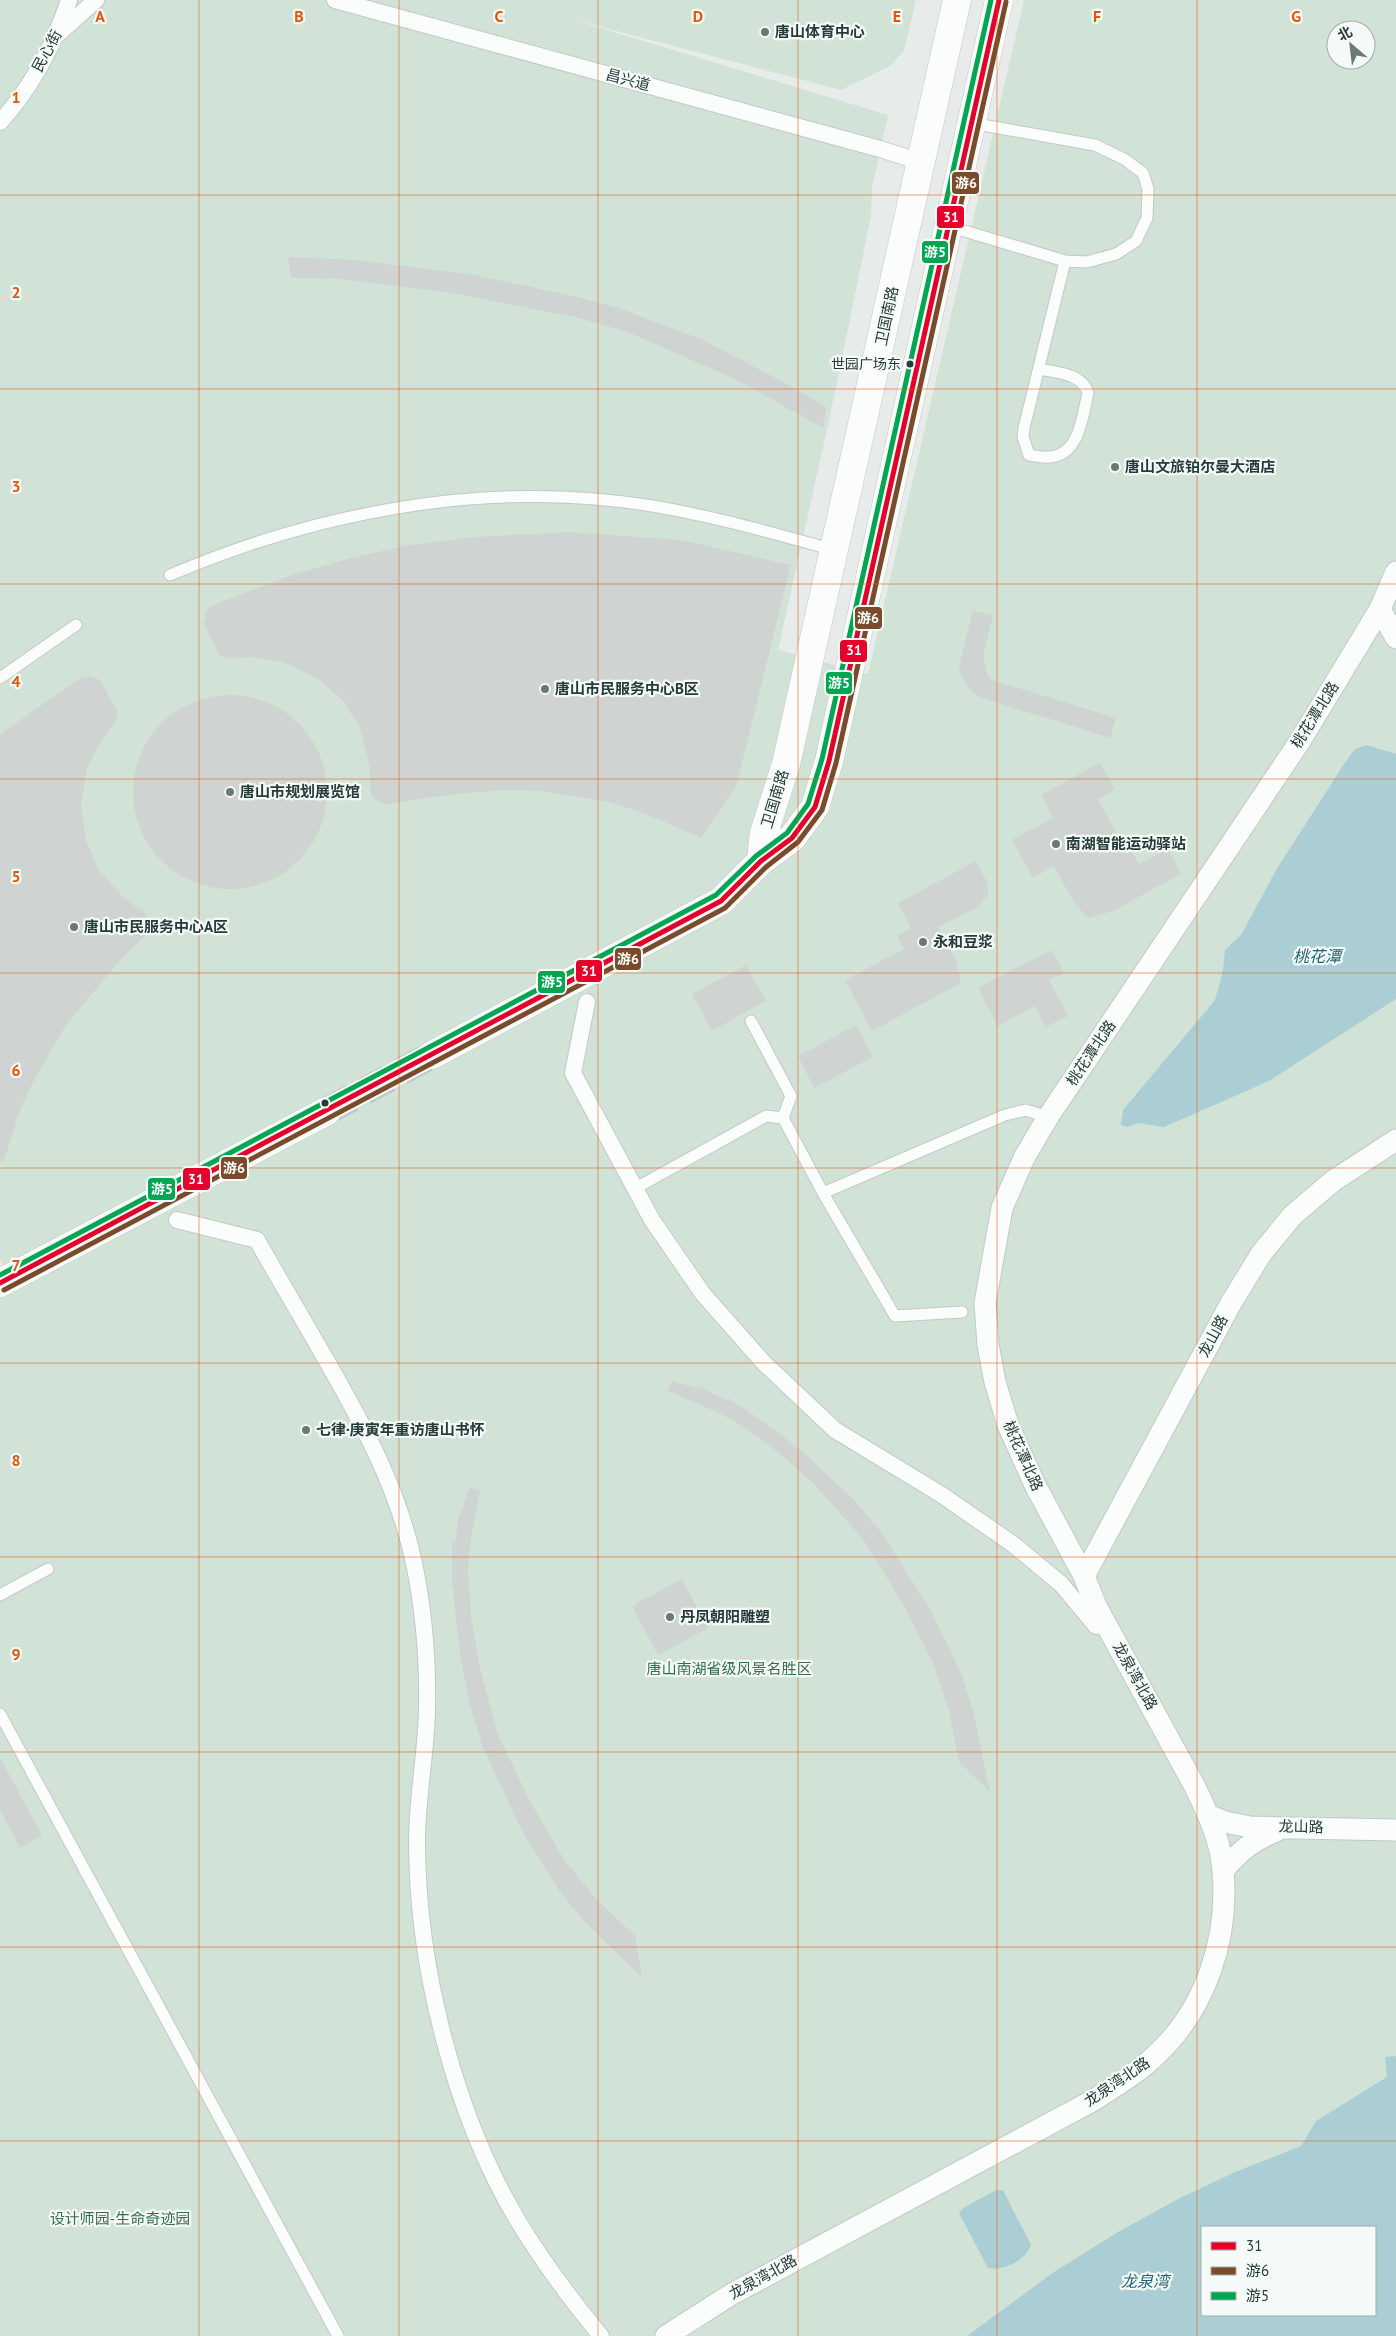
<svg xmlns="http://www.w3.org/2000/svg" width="1396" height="2336" font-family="'PT Sans','Noto Sans SC',sans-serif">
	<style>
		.green { fill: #d1e3d7; fill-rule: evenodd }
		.water { fill: #abced5; fill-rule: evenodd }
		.building { fill: #cfd4d2 }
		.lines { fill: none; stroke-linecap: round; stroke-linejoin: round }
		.secondary-tunnel { stroke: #c0c8c6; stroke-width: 28; stroke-dasharray: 28 14; stroke-linecap: butt }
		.service-casing { stroke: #c4c8c6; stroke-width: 13 }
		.pedestrian-casing { stroke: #c4c8c6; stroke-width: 18 }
		.minor-casing { stroke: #c4c8c6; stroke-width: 23 }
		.secondary-casing { stroke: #c3c9c6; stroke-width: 29 }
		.service { stroke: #fbfcfc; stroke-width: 11 }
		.pedestrian { stroke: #fbfcfc; stroke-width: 16 }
		.minor { stroke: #fbfcfc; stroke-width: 21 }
		.secondary { stroke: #fbfcfc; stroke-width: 28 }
		.bus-1-casing { stroke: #f5f9f7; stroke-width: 9 }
		.bus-2-casing { stroke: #f5f9f7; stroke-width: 9 }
		.bus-3-casing { stroke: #f5f9f7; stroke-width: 9 }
		.bus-1 { stroke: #e4002b; stroke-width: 5 }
		.bus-2 { stroke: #7a4b2a; stroke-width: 5 }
		.bus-3 { stroke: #00a651; stroke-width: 5 }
		.grid { fill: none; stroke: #de580e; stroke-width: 1; stroke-opacity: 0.55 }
		.poi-dot { fill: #697a76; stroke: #f5f9f7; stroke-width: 2 }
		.bus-dot { fill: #253d38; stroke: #f5f9f7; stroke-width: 2 }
		.labels { text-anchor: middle; stroke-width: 4.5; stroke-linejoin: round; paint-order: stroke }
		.bus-label { font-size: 14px; fill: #253d38; stroke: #f5f9f7; text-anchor: end }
		.poi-label { font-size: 15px; font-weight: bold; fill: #253d38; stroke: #f5f9f7; text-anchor: start }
		.street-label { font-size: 15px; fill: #253d38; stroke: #f5f9f7 }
		.park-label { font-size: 15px; fill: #32714d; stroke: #f5f9f7 }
		.water-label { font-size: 16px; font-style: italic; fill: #236475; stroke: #f5f9f7 }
		.grid-label { font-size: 16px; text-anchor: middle; font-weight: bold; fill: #de580e; stroke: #f5f9f7; stroke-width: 4.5; stroke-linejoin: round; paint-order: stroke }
		.line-badge { stroke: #f5f9f7; stroke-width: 2 }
		.badge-label { font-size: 14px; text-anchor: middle; font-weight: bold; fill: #fff }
	</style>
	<rect width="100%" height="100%" fill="#e7ebe9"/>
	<path class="green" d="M0,0H916L904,51L890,66L841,90L571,19L888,115L872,187L871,216L833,402L778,650L868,674L1024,0H1396V2336H0V1298L17,1289L0,1259ZM1336,30H1366V60H1336ZM1202,2227H1375V2315H1202Z"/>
	<path class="water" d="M1367,745L1396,754V999L1269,1081L1164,1127L1138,1123L1127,1127L1121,1125L1123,1110L1215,1000L1223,971L1225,950L1241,935L1276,870L1346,761L1355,749Z
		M1396,2056V2336H967L1054,2272L1118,2232L1178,2199L1235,2172L1301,2146L1316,2121L1387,2077L1385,2057ZM1375,2227V2315H1202V2227Z
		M996,2190H1003L1031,2245C1026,2260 1004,2271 988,2268L959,2213L963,2208Z"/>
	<path class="building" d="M288,257L357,260L475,275L578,297L619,308L703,340L789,385L826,407L823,428L737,380L630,333L579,318L447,292L338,279L291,278Z
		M570,532L681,540L791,565L736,787L701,838L646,814L610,802L540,791L507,790L464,793L418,799L387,805L373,798L370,790V767L360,728L343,701L317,678L283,662L251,657L228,659L219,655L204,623L206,612L211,606L295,574L351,558L409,545L476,537Z
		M973,610L993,615L983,656L987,674L992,680L1116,718L1110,738L979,697L968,688L961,675L959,666Z
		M91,676L100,680L118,712L116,721L102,739L87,768L81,805L86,840L98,869L125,899L144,912L148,919L146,935L123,957L66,1025L32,1084L18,1116L4,1161H0V734L82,677Z
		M133 792a97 97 0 1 1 194 0a97 97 0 1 1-194 0Z
		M1100,763L1115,790L1098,799L1127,853L1132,851L1139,864L1168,849L1181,874L1113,911L1088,918L1074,903L1054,866L1033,878L1012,840L1053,818L1041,795Z
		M976,861L987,882L988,895L977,907L938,927L957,962L961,983L872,1031L845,980L904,949L897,936L911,928L898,903Z
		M1052,950L1064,973L1049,980L1068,1016L1046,1027L1035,1006L998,1026L978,988Z
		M746,965L766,1001L712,1031L692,994Z
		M856,1025L873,1057L814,1088L798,1056Z
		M672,1381L697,1388L698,1386L726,1400L728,1398L767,1424L804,1453L854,1500L882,1533L931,1611L962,1675L973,1710L990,1792L959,1762L949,1711L933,1663L903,1604L863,1539L814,1484L778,1452L741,1425L719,1413L668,1391Z
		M469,1487L480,1490L470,1545L468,1570L471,1617L479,1664L498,1735L531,1803L565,1861L597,1900L635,1936L642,1978L583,1920L560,1892L522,1831L483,1748L470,1706L460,1654L452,1582V1542H455L459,1514H461Z
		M682,1579L708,1628L658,1655L632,1606Z
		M0,1757L42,1836L20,1848L0,1810Z"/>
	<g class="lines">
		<path class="secondary-tunnel" d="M327,1111L432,1055"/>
		<g class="service-casing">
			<path id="service" d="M948,226L1065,261L1087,262L1116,254L1136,241L1147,218L1148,189L1143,173L1124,159L1095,145L971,123
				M1039,369C1057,373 1082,373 1088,393C1082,417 1080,455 1049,457C1043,458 1035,456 1029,455L1023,437L1024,428L1065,261
				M170,575C318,512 485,480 646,505C710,515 772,533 834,550
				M0,678L76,625
				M783,1118L823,1193L895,1316L962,1312
				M634,1189L766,1116L783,1118L791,1096L751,1021
				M823,1193L1005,1115L1026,1110L1048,1117
				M0,1595L48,1569
				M0,1714L338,2336"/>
		</g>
		<g class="pedestrian-casing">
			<path id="pedestrian" d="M335,0L880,149L921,162
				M58,34L96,0
				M0,122C32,87 54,45 69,0
				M587,1002L573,1073L652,1220L703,1294L764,1363L835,1430L942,1495L1014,1545L1061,1584L1096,1626
				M177,1220L257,1240C279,1279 302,1318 325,1358C363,1424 398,1488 414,1563C424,1611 428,1662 427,1711C426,1754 417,1798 417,1841C417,1965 454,2114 518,2221C543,2262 571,2300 601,2336"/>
		</g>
		<g class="minor-casing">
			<path id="minor" d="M1380,609L1396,638
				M1084,1576L1231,1303L1261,1254L1292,1216L1333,1181L1396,1140
				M1208,1815L1225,1822L1250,1827L1396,1830
				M1223,1871C1241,1849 1253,1841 1278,1830
				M666,2336L732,2294L1092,2101C1114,2087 1138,2073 1157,2054C1206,2008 1229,1938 1223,1871C1221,1840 1207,1812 1194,1785L1096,1606L1084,1576L1035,1485L1008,1425L995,1382L988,1345L985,1303L1002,1208L1024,1158L1048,1117L1300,741L1380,609L1396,572"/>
		</g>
		<g class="secondary-casing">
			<path id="secondary" d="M761,861L764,833L786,764L957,0
				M432,1055L721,901L761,861L792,838L815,807L829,761L999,0
				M0,1283L327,1111"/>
		</g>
		<use href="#service" class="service"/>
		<use href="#pedestrian" class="pedestrian"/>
		<use href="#minor" class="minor"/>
		<use href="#secondary" class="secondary"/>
		<g class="bus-1-casing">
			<path id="bus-1" d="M0,1283L721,901L761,861L792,838L815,807L829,761L999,0"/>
		</g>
		<g class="bus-2-casing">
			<path id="bus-2" d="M4,1290L725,908L766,867L798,842L822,810L836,763L1006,2"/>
		</g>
		<g class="bus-3-casing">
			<path id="bus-3" d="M0,1275L716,895L756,856L787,833L808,804L822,759L991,0"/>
		</g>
		<use href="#bus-1" class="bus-1"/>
		<use href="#bus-2" class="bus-2"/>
		<use href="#bus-3" class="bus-3"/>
	</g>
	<path class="grid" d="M199,0V2336M399,0V2336M598,0V2336M798,0V2336M997,0V2336M1197,0V2336M0,195H1396M0,389H1396M0,584H1396M0,779H1396M0,973H1396M0,1168H1396M0,1363H1396M0,1557H1396M0,1752H1396M0,1947H1396M0,2141H1396"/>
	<g class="poi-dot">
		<circle cx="765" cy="32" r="5"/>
		<circle cx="1115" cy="467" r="5"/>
		<circle cx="545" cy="689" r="5"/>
		<circle cx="230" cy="792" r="5"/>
		<circle cx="1056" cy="844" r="5"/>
		<circle cx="74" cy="927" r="5"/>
		<circle cx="923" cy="942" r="5"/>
		<circle cx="306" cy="1430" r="5"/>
		<circle cx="670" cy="1617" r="5"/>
	</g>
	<g class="bus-dot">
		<circle cx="910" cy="364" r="4.5"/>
		<circle cx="325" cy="1103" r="4.5"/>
	</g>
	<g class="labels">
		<g class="bus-label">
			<text x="901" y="369">世园广场东</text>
		</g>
		<g class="poi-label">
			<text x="775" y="37">唐山体育中心</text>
			<text x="1125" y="472">唐山文旅铂尔曼大酒店</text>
			<text x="555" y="694">唐山市民服务中心B区</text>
			<text x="240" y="797">唐山市规划展览馆</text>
			<text x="1066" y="849">南湖智能运动驿站</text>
			<text x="84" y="932">唐山市民服务中心A区</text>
			<text x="933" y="947">永和豆浆</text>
			<text x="316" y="1435">七律·庚寅年重访唐山书怀</text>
			<text x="680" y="1622">丹凤朝阳雕塑</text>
		</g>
		<g class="street-label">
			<text transform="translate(47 51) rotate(-62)" y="5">民心街</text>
			<text transform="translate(628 80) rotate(15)" y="5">昌兴道</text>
			<text transform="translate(887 316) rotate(-78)" y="5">卫国南路</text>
			<text transform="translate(1315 715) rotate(-58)" y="5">桃花潭北路</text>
			<text transform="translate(775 799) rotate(-73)" y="5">卫国南路</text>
			<text transform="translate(1091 1053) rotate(-56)" y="5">桃花潭北路</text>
			<text transform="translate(1213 1336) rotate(-62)" y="5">龙山路</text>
			<text transform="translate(1023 1456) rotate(66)" y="5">桃花潭北路</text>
			<text transform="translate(1135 1676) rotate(61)" y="5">龙泉湾北路</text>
			<text transform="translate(1301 1827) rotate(1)" y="5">龙山路</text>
			<text transform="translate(1117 2082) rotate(-34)" y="5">龙泉湾北路</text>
			<text transform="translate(763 2277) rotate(-29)" y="5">龙泉湾北路</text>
		</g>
		<g class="park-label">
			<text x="729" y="1674">唐山南湖省级风景名胜区</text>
			<text x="120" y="2224">设计师园-生命奇迹园</text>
		</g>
		<g class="water-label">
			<text x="1317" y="962">桃花潭</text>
			<text x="1145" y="2287">龙泉湾</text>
		</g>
	</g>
	<g class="grid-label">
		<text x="100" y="22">A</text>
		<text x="299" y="22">B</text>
		<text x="499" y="22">C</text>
		<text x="698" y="22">D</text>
		<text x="897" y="22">E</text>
		<text x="1097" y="22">F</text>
		<text x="1296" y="22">G</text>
		<text x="16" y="103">1</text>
		<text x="16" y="298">2</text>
		<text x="16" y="492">3</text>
		<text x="16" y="687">4</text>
		<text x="16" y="882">5</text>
		<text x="16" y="1076">6</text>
		<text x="16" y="1271">7</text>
		<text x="16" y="1466">8</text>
		<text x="16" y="1660">9</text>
	</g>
	<g class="line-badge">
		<rect x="951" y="171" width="29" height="24" rx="5" fill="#7a4b2a"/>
		<rect x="936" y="205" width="29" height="24" rx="5" fill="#e4002b"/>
		<rect x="921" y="240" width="28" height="24" rx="5" fill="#00a651"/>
		<rect x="854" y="606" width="29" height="24" rx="5" fill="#7a4b2a"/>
		<rect x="839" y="639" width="29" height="24" rx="5" fill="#e4002b"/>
		<rect x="825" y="671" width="28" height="24" rx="5" fill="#00a651"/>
		<rect x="614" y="947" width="28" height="24" rx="5" fill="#7a4b2a"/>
		<rect x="575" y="959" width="28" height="24" rx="5" fill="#e4002b"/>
		<rect x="537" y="970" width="29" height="24" rx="5" fill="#00a651"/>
		<rect x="220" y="1156" width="28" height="24" rx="5" fill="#7a4b2a"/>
		<rect x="182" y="1167" width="29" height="24" rx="5" fill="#e4002b"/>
		<rect x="147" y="1177" width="29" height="24" rx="5" fill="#00a651"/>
	</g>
	<g class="badge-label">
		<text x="966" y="188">游6</text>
		<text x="951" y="222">31</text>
		<text x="935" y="257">游5</text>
		<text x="868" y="623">游6</text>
		<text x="854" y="655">31</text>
		<text x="839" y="688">游5</text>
		<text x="628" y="964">游6</text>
		<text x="589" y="976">31</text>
		<text x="552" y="987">游5</text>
		<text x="234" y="1173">游6</text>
		<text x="196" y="1184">31</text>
		<text x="162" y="1194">游5</text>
	</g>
	<rect x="1201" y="2226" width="175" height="90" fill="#f5f9f7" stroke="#a2aeab"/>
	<rect x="1211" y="2242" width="25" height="8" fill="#e4002b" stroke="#a2aeab"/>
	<text x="1246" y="2251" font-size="15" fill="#253d38">31</text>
	<rect x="1211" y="2267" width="25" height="8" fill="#7a4b2a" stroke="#a2aeab"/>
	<text x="1246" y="2276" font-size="15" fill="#253d38">游6</text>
	<rect x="1211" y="2292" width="25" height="8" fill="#00a651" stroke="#a2aeab"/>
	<text x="1246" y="2301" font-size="15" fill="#253d38">游5</text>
	<g transform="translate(1351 45) rotate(332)"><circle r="24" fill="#f5f9f7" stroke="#a2aeab"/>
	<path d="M0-4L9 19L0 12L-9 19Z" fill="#697a76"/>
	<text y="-8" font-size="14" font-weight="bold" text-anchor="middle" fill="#253d38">北</text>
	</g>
</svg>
